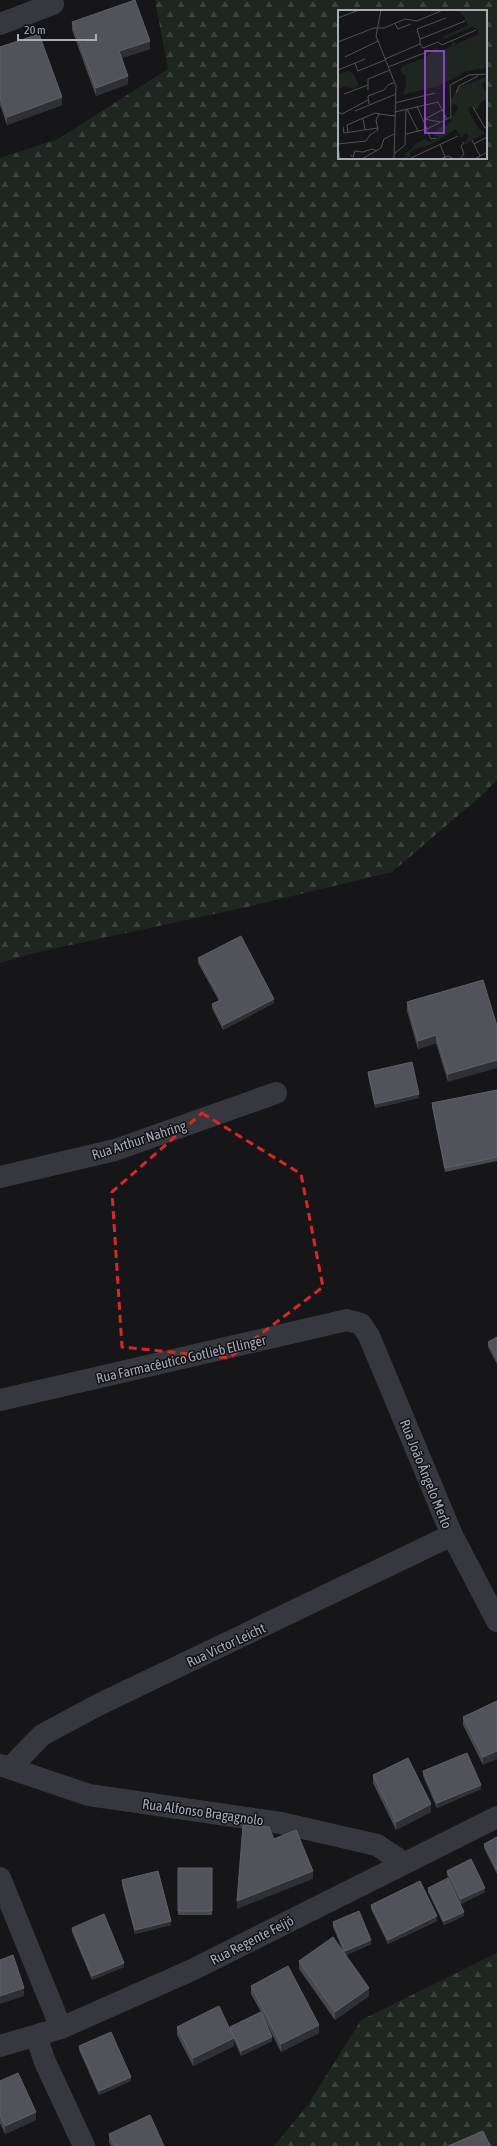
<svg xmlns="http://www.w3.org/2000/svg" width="497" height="2146" font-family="'Asap Condensed',sans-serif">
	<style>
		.forest { fill: url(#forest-firs); fill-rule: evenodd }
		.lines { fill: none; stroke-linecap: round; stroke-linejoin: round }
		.street { stroke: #37383d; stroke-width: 22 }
		.wall { fill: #47494d }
		.shaded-wall { fill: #2f3033 }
		.building { fill: #525359; stroke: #5f6168 }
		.marked { fill: none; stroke: #d62828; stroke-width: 3; stroke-dasharray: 8 5; stroke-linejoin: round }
		.labels { text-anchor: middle; stroke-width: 3; stroke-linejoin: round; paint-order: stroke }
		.street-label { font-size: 14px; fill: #a8adb8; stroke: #111113 }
		.inset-road { fill: none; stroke: #505258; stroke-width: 1 }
		.view { fill: #8446be; fill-opacity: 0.15; stroke: #8446be; stroke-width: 2 }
		.inset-edge { fill: none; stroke: #a8adb8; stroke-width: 2 }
	</style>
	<defs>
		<pattern id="forest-firs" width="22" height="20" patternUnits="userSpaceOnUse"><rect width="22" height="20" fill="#1e261f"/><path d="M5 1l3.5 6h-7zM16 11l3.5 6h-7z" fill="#3c433d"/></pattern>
	</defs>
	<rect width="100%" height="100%" fill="#161618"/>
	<path class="forest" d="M155,0H497V780L480,797L392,872L247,907L38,952L0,963V158L58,139L168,69ZM339,11H486V158H339Z
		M497,1953V2146H274L307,2106L361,2020Z"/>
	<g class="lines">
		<path class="street" d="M0,24L53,4
			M0,1177L115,1150L276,1093
			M0,1400L347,1320L361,1324L369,1336L452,1535L497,1621
			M0,1765L89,1795L281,1823L377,1845L404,1863
			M10,1768L42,1735L100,1704L452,1535
			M0,1878L61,2028
			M36,2036L45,2062L84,2146
			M0,2046L61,2028L192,1970L497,1817"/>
	</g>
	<path class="wall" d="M72,22L150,49L122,58L128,84L96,96L72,30Z
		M0,47L62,105L7,125L0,105Z
		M198,958L274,1003L223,1030L212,1008V1004L219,1001L198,963Z
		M483,980L448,1082L436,1043L418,1049L407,1011V1002Z
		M368,1072L419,1098L375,1108L368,1076Z
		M497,1090V1161L445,1172L432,1107V1103Z
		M497,1337V1364L488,1347V1342Z
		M497,1701L483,1765L463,1725V1717Z
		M423,1771L481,1789L437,1808L423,1776Z
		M373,1775L431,1812L396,1830L373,1783Z
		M497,1837V1874L484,1848V1844Z
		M178,1868H212V1915H178Z
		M447,1871L485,1892L461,1904L447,1875Z
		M122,1880L171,1925L135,1934L122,1885Z
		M428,1888L464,1916L444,1925L428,1892Z
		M371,1905L437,1921L388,1944L371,1909Z
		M333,1922L371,1944L346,1955L369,1996L335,2020L299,1969V1961L343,1951L333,1927Z
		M72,1928L124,1967L92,1980L72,1932Z
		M251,1986L319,2033L281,2052L263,2016L272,2041L241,2056L234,2040V2046L193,2066L177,2035V2027L230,2029V2027L261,2012L251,1994Z
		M79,2046L131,2081L99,2095L79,2050Z
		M0,2081L36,2120L5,2134L0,2123Z
		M109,2134L164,2146H111L109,2142Z"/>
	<path class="shaded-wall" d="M150,41V49L119,59V51Z
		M128,76V84L96,96V88Z
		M62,97V105L7,125V117Z
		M274,999V1003L223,1030V1025Z
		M436,1035V1043L418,1049V1041Z
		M497,1060V1068L448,1082V1074Z
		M419,1094V1098L375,1108V1104Z
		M497,1751V1759L483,1765V1757Z
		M481,1785V1789L437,1808V1803Z
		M431,1804V1812L396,1830V1822Z
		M313,1871V1879L237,1909V1901Z
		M485,1888V1892L461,1904V1899Z
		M464,1912V1916L444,1925V1921Z
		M437,1916V1921L388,1944V1940Z
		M171,1921V1925L135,1934V1930Z
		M371,1940V1944L345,1956V1951Z
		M124,1963V1967L92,1980V1976Z
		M24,1988V1996L0,2004V1996Z
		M369,1988V1996L335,2020V2012Z
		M319,2025V2033L281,2052V2044Z
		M272,2037V2041L241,2056V2051Z
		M234,2038V2046L193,2066V2058Z
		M131,2077V2081L99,2095V2091Z
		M36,2112V2120L5,2134V2126Z"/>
	<path class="building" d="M135,0L150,41L119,51L128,76L96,88L72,22Z
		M39,34L62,97L7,117L0,97V47Z
		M241,936L274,999L223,1025L212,1004L221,1000L198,958Z
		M483,980L497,1026V1060L448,1074L436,1035L418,1041L407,1002Z
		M412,1062L419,1094L375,1104L368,1072Z
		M497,1090V1157L445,1168L432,1103Z
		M497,1337V1359L488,1342Z
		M497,1701V1751L483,1757L463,1717Z
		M467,1753L481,1785L437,1803L423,1771Z
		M408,1758L431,1804L396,1822L373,1775Z
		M243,1825L269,1827L274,1839L296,1830L313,1871L237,1901Z
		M497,1837V1870L484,1844Z
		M471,1859L485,1888L461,1899L447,1871Z
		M178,1868H212V1911H178Z
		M158,1871L171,1921L135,1930L122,1880Z
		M448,1878L464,1912L444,1921L428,1888Z
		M420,1881L437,1916L388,1940L371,1905Z
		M359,1911L371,1940L345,1951L333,1922Z
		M104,1914L124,1963L92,1976L72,1928Z
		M333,1937L369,1988L335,2012L299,1961Z
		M13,1955L24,1988L0,1996V1960Z
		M288,1966L319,2025L281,2044L251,1986Z
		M219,2006L234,2038L193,2058L177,2027Z
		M261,2012L272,2037L241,2051L230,2027Z
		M111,2032L131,2077L99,2091L79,2046Z
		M18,2073L36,2112L5,2126L0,2115V2081Z
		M150,2115L164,2146H115L109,2134Z
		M483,2131L490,2146H448Z"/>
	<path class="marked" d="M202,1113L301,1174L323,1287L229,1358L122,1347L112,1192Z"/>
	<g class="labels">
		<g class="street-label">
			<text transform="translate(139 1140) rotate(-18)" y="5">Rua Arthur Nahring</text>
			<text transform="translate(181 1359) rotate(-13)" y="5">Rua Farmacêutico Gotlieb Ellinger</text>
			<text transform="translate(426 1474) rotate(68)" y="5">Rua João Ângelo Merlo</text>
			<text transform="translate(226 1645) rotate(-25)" y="5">Rua Victor Leicht</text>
			<text transform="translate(203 1812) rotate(8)" y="5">Rua Alfonso Bragagnolo</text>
			<text transform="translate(252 1940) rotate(-27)" y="5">Rua Regente Feijó</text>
		</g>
	</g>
	<g transform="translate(338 10)">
		<rect width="149" height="149" fill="#161618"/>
		<path d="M120,0H149V58L129,61L102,75L65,85L68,76L67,66L62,60L65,56L89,47L97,38L101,41L110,38L114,35V31L118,34L141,24L139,19L133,17L106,29L105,27L130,15L126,7ZM10,61L15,63L21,75L16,79L8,76L0,79V64ZM148,67L149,71L143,74L149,83V89L143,92L139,100L133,96L130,99L140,118L147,123L124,136L131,126L128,123L123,128L118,119L92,135L76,139L72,143V147L64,149L69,145H65L74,139L77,134L87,129L91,132L100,128L96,124L101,118L114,112L113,108L120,99L118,94L113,95L112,91L121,77Z" fill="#1e261f"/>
		<path class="inset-road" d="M43,0L38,26L58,76L56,149M0,8L21,0M57,14L60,19L73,14M82,29L79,19L108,8M0,32L36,18H46L67,9L79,11L105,0M82,34L85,38L100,32L104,35L138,20M7,47L40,31M47,49L82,34V29L127,11M17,53L20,61L47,50M50,57L89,42M0,60L27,49M30,80V69L52,60M118,83L121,76L140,66M6,84L30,75M57,93L97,83M31,94L30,86L46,80L50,75L57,72M79,96L89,119M135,97L147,118L149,117M69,99L80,121M17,101L58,84M0,102L4,104L30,90M57,102L100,92L109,109M25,108L27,120M86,109L102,112M87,109L104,100M5,117L6,123L40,118M88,119L93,129L98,128M10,122L9,115L37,103L42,104M68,124L89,119L113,107L112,75L131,65L149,64M134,130L142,146M0,134L28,131L32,125L40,120L38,110L41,104L57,106M102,134L107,147M136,134L149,127M0,137L2,149M56,144L67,135L68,99M12,145L15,147L17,141L25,142L34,139L39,141M73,148L120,126M24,149L43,138L46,129L56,124M102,149L110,146L116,149M122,149L126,144L123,136L126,132M137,149L149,142"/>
		<path class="view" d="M87,41H106V123H87Z"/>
		<rect width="149" height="149" class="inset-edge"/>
	</g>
	<path d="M18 34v6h78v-6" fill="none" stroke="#a8adb8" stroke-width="2"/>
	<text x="24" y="34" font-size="12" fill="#a8adb8" stroke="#111113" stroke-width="3" paint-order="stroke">20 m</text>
</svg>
